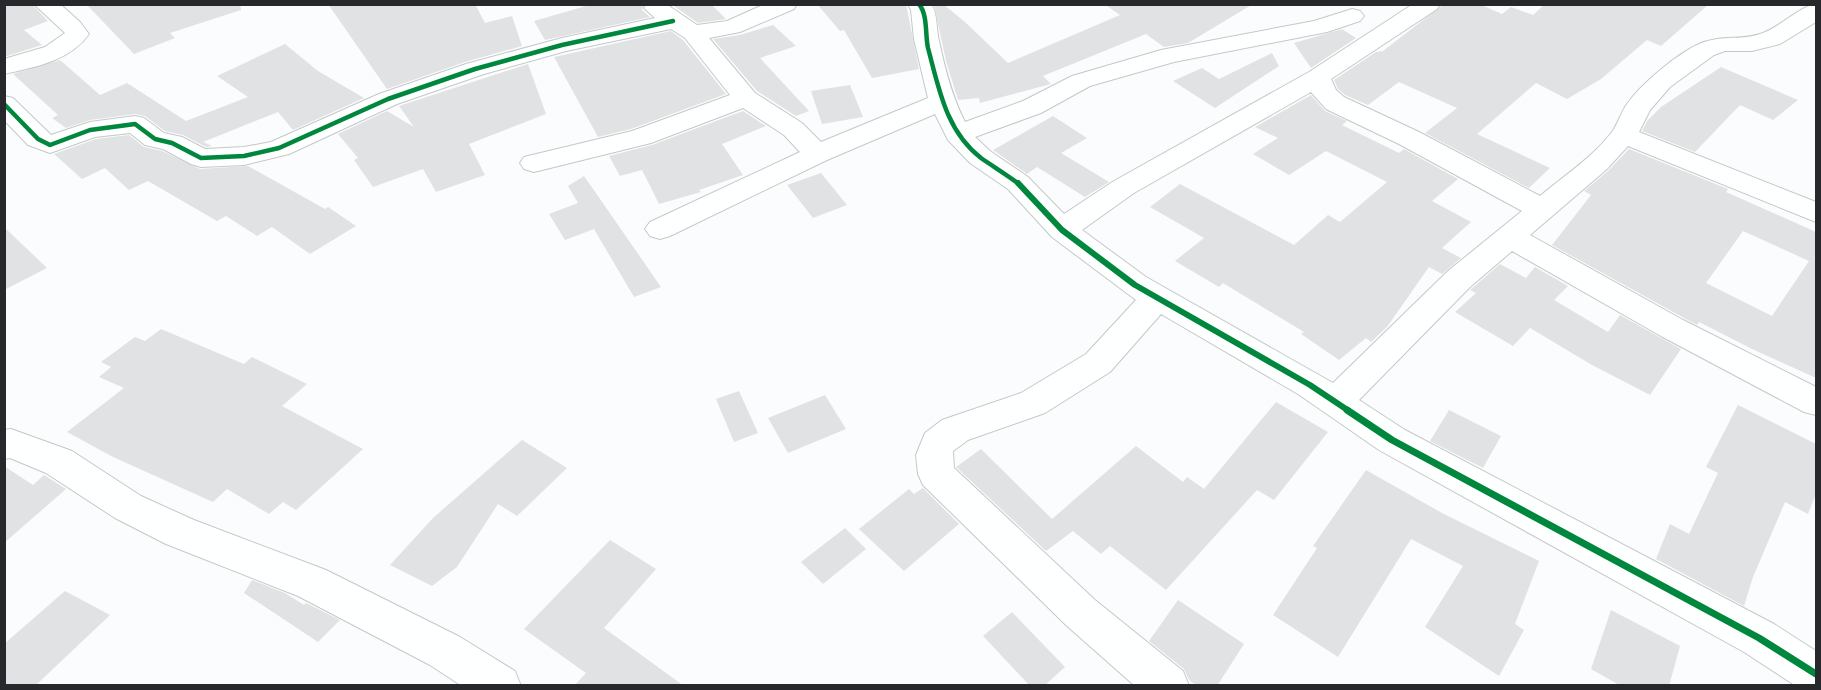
<svg xmlns="http://www.w3.org/2000/svg" width="1821" height="690" font-family="Barlow,sans-serif">
	<style>
		.building { fill: #e1e2e4; fill-rule: evenodd }
		.lines { fill: none; stroke-linecap: round; stroke-linejoin: round }
		.minor-casing { stroke: #c6c7c9; stroke-width: 2 }
		.minor { fill: #feffff; fill-rule: evenodd }
		.cycleway-far2-casing { stroke: #fff; stroke-width: 8 }
		.cycleway-far1-casing { stroke: #fff; stroke-width: 10 }
		.cycleway-casing { stroke: #fff; stroke-width: 10 }
		.cycleway-far2 { stroke: #00873e; stroke-width: 4.5 }
		.cycleway-far1 { stroke: #00873e; stroke-width: 6 }
		.cycleway { stroke: #00873e; stroke-width: 7 }
	</style>
	<rect width="100%" height="100%" fill="#fbfcfd"/>
	<path class="building" d="M4,4H32L48,21L24,30L42,45L4,57Z
		M86,4H240L241,10L170,33L175,38L134,54Z
		M328,4H475L485,23L512,16L522,46L465,62L387,89Z
		M593,4H644L642,10L650,17L545,40L534,21Z
		M671,4H711L726,19L698,23Z
		M817,4H906L919,69L872,78L844,30L840,31Z
		M943,4L965,22L1008,63L1120,15L1104,4H1253L1188,43L1164,47L1146,34L1043,76L1051,84L980,103L979,98L958,100L946,61L934,5Z
		M1444,4H1479L1502,14L1511,7L1533,15L1545,4H1709L1661,46L1647,40L1601,79L1567,99L1536,83L1477,134L1550,168L1529,188L1425,133L1457,108L1399,82L1368,105L1345,95L1338,89L1334,80L1376,52L1383,51Z
		M773,25L796,46L760,58L809,111L796,116L757,91L713,39L740,35Z
		M1342,29L1356,38L1311,68L1294,43Z
		M671,31L683,40L726,94L631,129L598,137L554,57Z
		M285,44L318,71L364,98L293,130L278,112L203,142L212,146L206,147L183,135L165,131L145,116L135,114L90,120L66,128L52,118L58,115L13,74L60,60L100,95L127,83L186,121L248,97L217,76Z
		M1272,53L1279,66L1215,108L1173,81L1202,68L1219,79Z
		M528,64L546,114L469,144L485,175L436,192L423,169L373,187L354,160L358,158L338,134L387,111L414,127L399,106Z
		M1721,67L1798,100L1773,120L1740,105L1695,152L1642,131L1647,121L1661,107Z
		M850,85L863,117L822,124L811,91Z
		M1311,95L1325,111L1347,121L1342,125L1399,153L1404,149L1458,179L1432,201L1471,222L1442,248L1461,258L1442,274L1429,267L1387,327L1371,342L1366,338L1339,360L1301,334L1304,332L1223,283L1219,287L1175,261L1204,238L1150,207L1180,184L1294,245L1328,215L1340,222L1387,182L1326,151L1289,175L1253,154L1278,138L1255,127Z
		M743,111L766,126L722,144L743,175L699,190L701,192L659,204L642,170L620,176L609,156L652,145Z
		M1053,116L1087,138L1061,153L1109,182L1085,197L1037,167L1027,174L993,150Z
		M129,135L144,147L162,151L200,169L248,166L325,209L328,207L356,226L310,254L272,227L257,236L226,216L217,221L148,181L129,190L105,168L82,179L54,154L96,139Z
		M1629,149L1728,189L1726,192L1816,232V378L1752,349L1699,322L1697,325L1684,318L1552,245L1591,195L1584,191L1608,171ZM1743,231L1809,261L1772,316L1706,283Z
		M821,173L847,205L813,218L787,185Z
		M584,176L598,196L661,287L634,297L594,229L565,240L549,214L578,203L568,186Z
		M4,227L47,268L4,290Z
		M1500,264L1526,278L1535,267L1568,286L1554,300L1608,332L1620,315L1681,349L1650,395L1592,365L1530,328L1513,346L1455,312L1476,293L1470,290Z
		M161,329L244,364L252,357L307,384L282,406L363,449L296,510L283,502L269,514L227,489L213,502L113,457L67,432L124,388L99,377L111,367L101,362L135,337L145,341Z
		M739,391L758,433L734,442L716,399Z
		M825,395L846,429L788,453L768,418Z
		M1276,402L1328,432L1274,500L1257,490L1166,590L1110,546L1101,554L1073,531L1046,551L956,467L981,449L1052,519L1136,446L1183,482L1187,477L1204,489Z
		M1738,405L1816,444V494L1808,514L1785,502L1753,577L1744,606L1656,559L1670,524L1689,534L1718,473L1706,467Z
		M1449,410L1501,436L1483,468L1430,441Z
		M522,440L567,468L517,516L498,504L457,567L432,586L390,565L433,518Z
		M4,466L33,485L44,475L66,489L4,543Z
		M1366,470L1442,513L1539,561L1515,624L1524,630L1499,676L1425,627L1463,566L1411,539L1338,657L1273,615L1317,548L1313,546Z
		M923,488L959,524L904,571L859,529L909,489L914,494Z
		M845,528L866,549L823,584L801,562Z
		M610,540L656,569L604,628L684,686H574L586,673L524,629Z
		M252,580L285,593L304,605L306,603L340,620L318,642L244,593Z
		M65,591L110,615L35,686H4V644Z
		M1178,600L1244,644L1217,686H1197L1189,680L1184,669L1149,641Z
		M1611,610L1680,646L1669,686H1621L1591,669Z
		M1012,612L1065,667L1044,686H1030L983,636Z"/>
	<g class="lines">
		<g class="minor-casing">
			<path id="minor" d="M34,4H60L80,22L89,34C70,61 35,67 4,74V59L45,47L65,33Z
				M647,4H666L697,25L727,21L765,4H797L794,9L740,32L709,38L755,93L802,123L821,142L928,98L914,39L911,10L908,4H931C938,14 936,30 939,41C945,69 952,97 965,122L1023,101L1072,76L1161,50L1314,21L1352,9L1360,11L1364,16L1360,21L1327,32L1174,62L1090,86L1041,113L975,137L990,151L1028,177L1064,214L1114,181L1309,72L1413,4H1440L1437,9L1331,79L1336,90L1344,97L1419,132L1540,196C1564,176 1593,157 1612,132C1618,124 1621,112 1627,104C1641,84 1676,55 1697,45C1719,34 1740,41 1760,34C1778,29 1800,6 1816,4V22L1780,44L1752,51H1725L1714,55L1670,87L1650,110L1639,132L1816,202V222L1628,146L1607,169L1530,235L1683,320L1816,387V415L1804,412L1661,336L1512,251L1470,287L1359,400L1405,430L1774,624L1816,651V686H1796L1744,652L1379,450L1298,394L1161,314L1110,372L1045,413L968,440L953,451L954,468L1095,600L1183,671L1189,686H1135L1067,626L923,485L918,474L916,455L925,433L942,420L1021,393L1086,354L1136,300L1052,237L1008,189L970,163L948,140L935,114L827,160L670,236L660,239L650,236L645,229L650,222L800,152L784,135L743,108L651,143L534,172L524,169L520,163L524,157L632,131L730,95L685,38L671,29L566,51L484,74L397,104L289,154L244,165L201,167L191,164L163,149L145,145L130,133L95,137L50,153L28,145L4,120V96L13,98L51,135L90,122L135,116L144,118L164,133L182,137L205,149L244,147L271,142L379,94L466,64L562,38L655,18L644,8ZM1311,92L1326,109L1399,144L1522,211L1448,271L1333,383L1146,277L1082,230L1134,193Z
				M11,429L72,451L141,496L194,520L326,570L460,637L515,671L521,686H462L430,665L298,596L166,544L115,518L46,473L10,458L4,459V430Z"/>
		</g>
		<use href="#minor" class="minor"/>
		<g class="cycleway-far2-casing">
			<path id="cycleway-far2" d="M919,4C928,15 925,35 928,48C939,89 946,131 981,158C994,167 1007,175 1019,184
				M4,104L38,139L50,145L90,130L135,124L155,139L172,143L201,158L244,156L279,148L388,99L475,69L562,45L673,21"/>
		</g>
		<g class="cycleway-far1-casing">
			<path id="cycleway-far1" d="M1018,183L1062,230L1135,285L1310,385L1349,411"/>
		</g>
		<g class="cycleway-casing">
			<path id="cycleway" d="M1347,410L1392,440L1759,638L1816,674"/>
		</g>
		<use href="#cycleway-far2" class="cycleway-far2"/>
		<use href="#cycleway-far1" class="cycleway-far1"/>
		<use href="#cycleway" class="cycleway"/>
	</g>
	<rect width="1821" height="690" fill="none" stroke="#26282b" stroke-width="12"/>
</svg>
